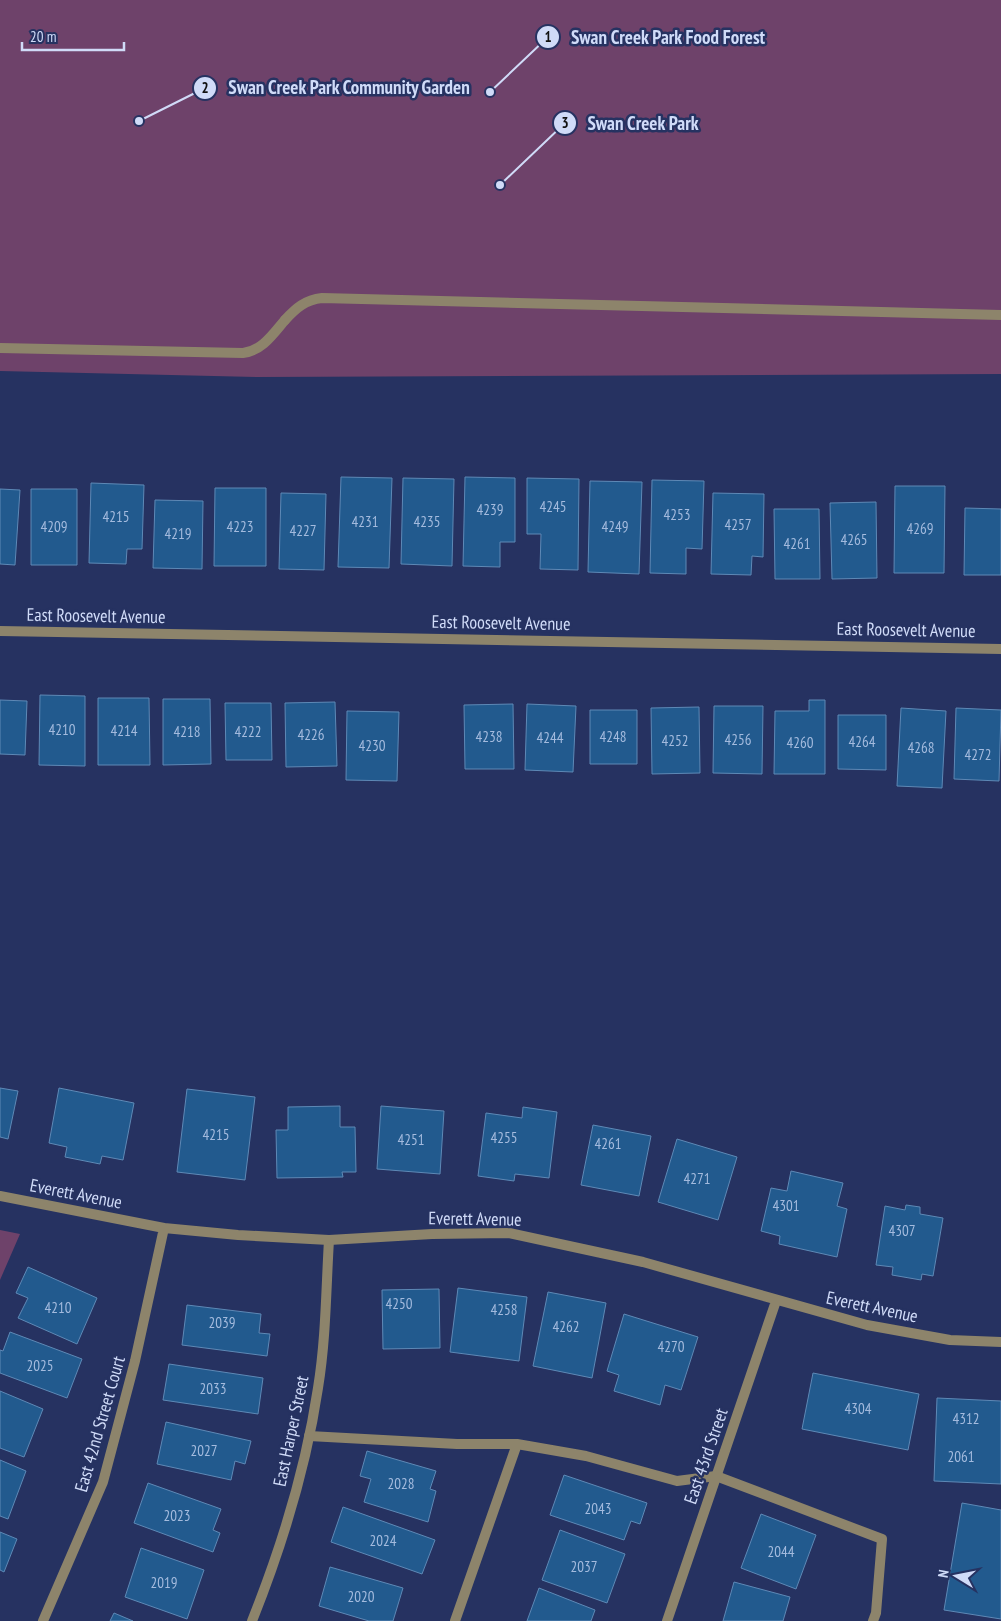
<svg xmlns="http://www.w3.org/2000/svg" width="1001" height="1621" font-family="'PT Sans Narrow',sans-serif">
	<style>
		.green { fill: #6e426a }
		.building { fill: #225a8e; stroke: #5e89b6 }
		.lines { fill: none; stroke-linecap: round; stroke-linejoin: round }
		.service { stroke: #8d846b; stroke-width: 10 }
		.pedestrian { stroke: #8d846b; stroke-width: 10 }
		.minor { stroke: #8d846b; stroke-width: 10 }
		.tertiary { stroke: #8d846b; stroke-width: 10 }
		.labels { text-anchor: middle; stroke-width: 5; stroke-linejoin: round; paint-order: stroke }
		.number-label { font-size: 15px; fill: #a4bbde }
		.street-label { font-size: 18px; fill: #d0dbf8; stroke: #263261 }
		.leader { fill: none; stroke: #d0dbf8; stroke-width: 2 }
		.callout-dot { fill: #d0dbf8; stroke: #263261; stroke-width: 2 }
		.mark-label { font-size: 15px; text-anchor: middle; font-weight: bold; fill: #111 }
		.callout-label { font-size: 19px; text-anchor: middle; font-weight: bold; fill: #d0dbf8; stroke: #263261; stroke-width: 5; stroke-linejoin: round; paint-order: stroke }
	</style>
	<rect width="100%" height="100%" fill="#263261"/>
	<path class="green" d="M0,0H1001V374L259,377L0,371Z
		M0,1230L20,1234L0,1280Z"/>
	<path class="building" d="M341,477L392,478L389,568L338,567Z
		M465,477L515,478V542H500V567L463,566Z
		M403,478L454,479L452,566L401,564Z
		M527,478L579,479L578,570L540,569L541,534H527Z
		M652,480L704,481L702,549L686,548V574L650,573Z
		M590,481L642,482L639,574L588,572Z
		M91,483L144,485L142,549H127L126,564L89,563Z
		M895,486H945L944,573H894Z
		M215,488H266V566H214Z
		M0,489L20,490L15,565L0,564Z
		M31,489H77V565H31Z
		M281,493L326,494L324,570L279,569Z
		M713,493L764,494L763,557L752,556L751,575L711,574Z
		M155,500L203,501L202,569L153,568Z
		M876,502L877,578L832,579L830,503Z
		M965,508L1001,509V575H964Z
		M774,509H819L820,579H775Z
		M40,695L85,696V766L39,765Z
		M98,698H149L150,765H98Z
		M163,699H210L211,764L163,765Z
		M0,700L27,701L25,755L0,754Z
		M809,700H825V774H774L775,711H809Z
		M335,702L337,766L286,767L285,703Z
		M225,703H271L272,760H226Z
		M513,704L514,769H465L464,705Z
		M527,704L576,706L573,772L525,770Z
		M714,706H763L762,774L713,773Z
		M699,707L700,773L652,774L651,708Z
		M901,708L946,711L942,788L897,786Z
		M956,708L1001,710L999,781L954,779Z
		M590,710H637V764H590Z
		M347,711L399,712L397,781L346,780Z
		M838,715H886V770L838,769Z
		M0,1088L18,1091L8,1139L0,1137Z
		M59,1088L134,1103L123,1160L102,1156L100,1164L65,1157L67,1147L49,1143Z
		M187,1089L255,1097L245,1180L177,1172Z
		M340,1106V1127H355L356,1172H342L343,1177L277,1178L276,1130H288V1107Z
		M381,1106L444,1111L440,1174L377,1169Z
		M523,1107L557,1112L549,1178L515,1174L514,1181L478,1176L486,1113L522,1118Z
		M593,1125L651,1136L639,1196L581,1185Z
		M677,1139L737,1157L718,1220L658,1202Z
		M791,1171L843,1183L837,1206L847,1209L837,1257L779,1244L780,1236L761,1231L771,1188L787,1191Z
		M906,1205L920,1207V1214L943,1218L933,1276L922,1274L921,1280L892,1275L893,1267L876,1265L885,1206L905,1210Z
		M28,1267L97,1298L77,1344L18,1318L28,1298L16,1293Z
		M458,1288L527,1297L519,1361L450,1352Z
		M439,1289L440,1348L383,1349L382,1290Z
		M548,1292L606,1303L592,1378L533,1366Z
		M187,1305L261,1314L259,1333L270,1334L267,1356L182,1345Z
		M624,1314L698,1337L681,1390L665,1385L660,1405L614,1391L619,1375L607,1371Z
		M10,1332L82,1359L67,1398L0,1373V1350L3,1351Z
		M169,1364L263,1378L258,1414L163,1400Z
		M813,1373L919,1394L908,1450L802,1429Z
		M0,1391L43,1409L24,1457L0,1448Z
		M937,1398L1001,1401V1484L934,1481Z
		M166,1422L251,1441L245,1464L235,1461L231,1480L157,1464Z
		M367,1451L436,1471L430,1489L436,1491L428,1522L364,1502L371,1479L360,1476Z
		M0,1460L26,1471L8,1519L0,1516Z
		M564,1475L647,1503L640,1524L631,1521L624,1540L550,1515Z
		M148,1483L221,1509L213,1530L220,1533L213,1552L134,1523Z
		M962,1503L1001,1510V1619L944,1610Z
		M343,1507L435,1540L422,1574L331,1542Z
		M761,1514L816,1535L796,1589L741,1568Z
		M560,1530L625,1554L607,1603L542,1580Z
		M0,1532L17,1539L4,1572L0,1570Z
		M141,1548L204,1570L187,1619L125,1597Z
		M330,1567L403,1588L393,1621H369L319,1606Z
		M734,1582L790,1597L783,1621H723Z
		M539,1588L595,1610L591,1621H527Z
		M114,1613L133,1621H110Z"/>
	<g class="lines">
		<path class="service" d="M0,348L243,353C262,351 273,334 285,320
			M309,1436L457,1444H517L586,1456L677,1481L716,1476L882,1539L876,1613L873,1621
			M455,1621L517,1444"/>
		<path class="pedestrian" d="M285,320C296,308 305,300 322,298L1001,315"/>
		<path class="minor" d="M0,1196L164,1228L238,1235L329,1240L432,1234L509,1233L643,1262L867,1325L950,1340L1001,1342
			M43,1621L103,1482L135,1361L164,1228
			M252,1621C282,1546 306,1468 318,1388C326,1339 326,1289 329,1240
			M667,1621L776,1301"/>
		<path class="tertiary" d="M0,631L1001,649"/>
	</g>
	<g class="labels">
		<g class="number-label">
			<text x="553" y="512">4245</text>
			<text x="490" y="515">4239</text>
			<text x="677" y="520">4253</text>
			<text x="116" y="522">4215</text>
			<text x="365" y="527">4231</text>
			<text x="427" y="527">4235</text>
			<text x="738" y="530">4257</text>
			<text x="54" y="532">4209</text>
			<text x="240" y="532">4223</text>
			<text x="615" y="532">4249</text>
			<text x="920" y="534">4269</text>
			<text x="303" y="536">4227</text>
			<text x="178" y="539">4219</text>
			<text x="854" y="545">4265</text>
			<text x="797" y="549">4261</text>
			<text x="62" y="735">4210</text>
			<text x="124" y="736">4214</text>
			<text x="187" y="737">4218</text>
			<text x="248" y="737">4222</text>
			<text x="311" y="740">4226</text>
			<text x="489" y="742">4238</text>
			<text x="613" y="742">4248</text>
			<text x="550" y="743">4244</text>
			<text x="738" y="745">4256</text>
			<text x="675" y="746">4252</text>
			<text x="862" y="747">4264</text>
			<text x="800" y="748">4260</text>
			<text x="372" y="751">4230</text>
			<text x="921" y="753">4268</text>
			<text x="978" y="760">4272</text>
			<text x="216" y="1140">4215</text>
			<text x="504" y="1143">4255</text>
			<text x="411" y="1145">4251</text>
			<text x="608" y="1149">4261</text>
			<text x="697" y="1184">4271</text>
			<text x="786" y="1211">4301</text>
			<text x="902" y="1236">4307</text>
			<text x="399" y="1309">4250</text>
			<text x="58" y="1313">4210</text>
			<text x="504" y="1315">4258</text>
			<text x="222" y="1328">2039</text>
			<text x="566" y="1332">4262</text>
			<text x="671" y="1352">4270</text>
			<text x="40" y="1371">2025</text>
			<text x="213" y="1394">2033</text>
			<text x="858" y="1414">4304</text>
			<text x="966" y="1424">4312</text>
			<text x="204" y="1456">2027</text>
			<text x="961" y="1462">2061</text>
			<text x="401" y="1489">2028</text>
			<text x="598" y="1514">2043</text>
			<text x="177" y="1521">2023</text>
			<text x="383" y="1546">2024</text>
			<text x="781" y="1557">2044</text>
			<text x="584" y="1572">2037</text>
			<text x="164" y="1588">2019</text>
			<text x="361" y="1602">2020</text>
		</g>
		<g class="street-label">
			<text transform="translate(96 616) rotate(1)" y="6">East Roosevelt Avenue</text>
			<text transform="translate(501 623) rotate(1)" y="6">East Roosevelt Avenue</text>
			<text transform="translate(906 630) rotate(1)" y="6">East Roosevelt Avenue</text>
			<text transform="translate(76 1194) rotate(11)" y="6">Everett Avenue</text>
			<text transform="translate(475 1219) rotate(1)" y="6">Everett Avenue</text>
			<text transform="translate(872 1307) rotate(12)" y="6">Everett Avenue</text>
			<text transform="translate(100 1424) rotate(-74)" y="6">East 42nd Street Court</text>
			<text transform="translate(291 1431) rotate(-78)" y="6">East Harper Street</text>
			<text transform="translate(706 1456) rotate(-71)" y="6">East 43rd Street</text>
		</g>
	</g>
	<path class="leader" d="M490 92L548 37M139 121L205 88M500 185L565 123"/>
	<g class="callout-dot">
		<circle cx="490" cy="92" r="5"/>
		<circle cx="139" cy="121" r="5"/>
		<circle cx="500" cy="185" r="5"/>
		<circle cx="548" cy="37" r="12"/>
		<circle cx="205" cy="88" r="12"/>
		<circle cx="565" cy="123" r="12"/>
	</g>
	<g class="mark-label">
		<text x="548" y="42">1</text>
		<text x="205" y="93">2</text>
		<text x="565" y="128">3</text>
	</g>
	<g class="callout-label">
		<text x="668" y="44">Swan Creek Park Food Forest</text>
		<text x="349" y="94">Swan Creek Park Community Garden</text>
		<text x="643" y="130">Swan Creek Park</text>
	</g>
	<g transform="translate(956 1576) rotate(280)" stroke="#263261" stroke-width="4" paint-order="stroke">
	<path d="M0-4L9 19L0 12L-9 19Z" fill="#d0dbf8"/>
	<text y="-8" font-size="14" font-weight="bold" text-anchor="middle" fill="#d0dbf8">N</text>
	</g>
	<path d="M22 42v8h102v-8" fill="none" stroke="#d0dbf8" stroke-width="2.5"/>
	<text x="30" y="42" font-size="15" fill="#d0dbf8" stroke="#263261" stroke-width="4" paint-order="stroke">20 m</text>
</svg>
